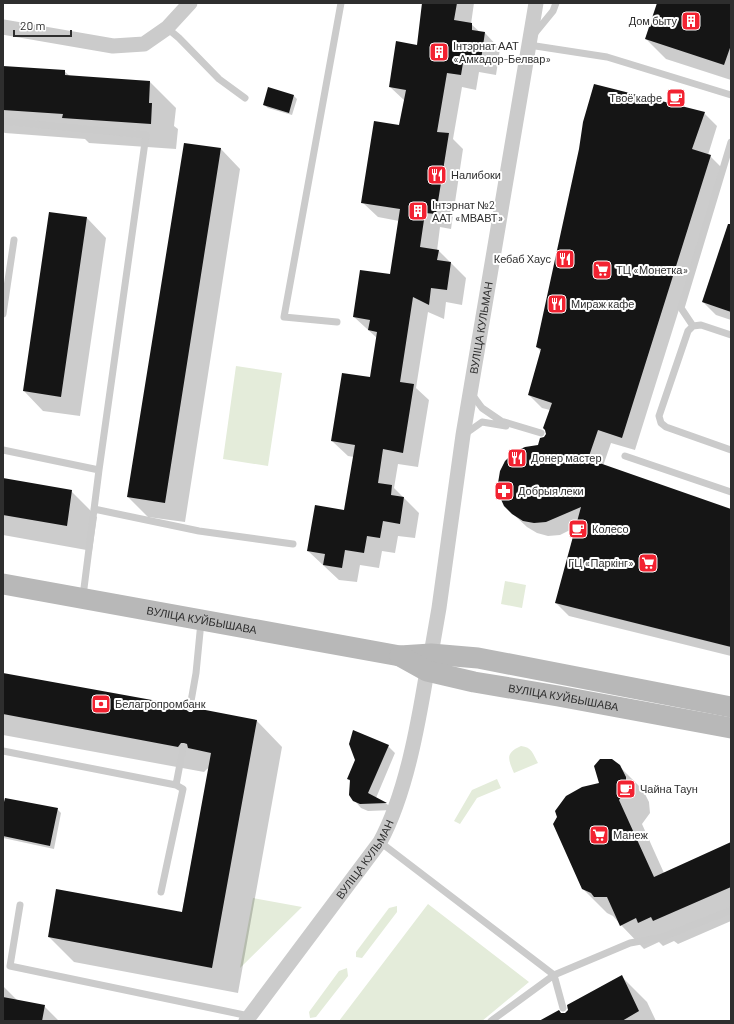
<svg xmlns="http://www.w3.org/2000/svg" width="734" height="1024" font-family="Barlow,sans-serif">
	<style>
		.green { fill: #e4ecda }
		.shadow { fill: #0003 }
		.building { fill: #151515 }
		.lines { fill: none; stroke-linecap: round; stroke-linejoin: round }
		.lane { stroke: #cbcbcb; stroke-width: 7 }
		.street { stroke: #cbcbcb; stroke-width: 15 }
		.secondary { stroke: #b8b8b8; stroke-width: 21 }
		.labels { text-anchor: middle; stroke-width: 4; stroke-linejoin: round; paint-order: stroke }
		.poi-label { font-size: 11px; fill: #2e2e2e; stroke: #fff; text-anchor: start }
		.street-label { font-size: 11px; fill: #2e2e2e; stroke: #fff }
	</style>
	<rect width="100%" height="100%" fill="#fff"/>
	<path class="green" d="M236,366L282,373L268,466L223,459Z
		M505,581L526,585L522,608L501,604Z
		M521,746C532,747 533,754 538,763L514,773C508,759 505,753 521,746Z
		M497,779L501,788L477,798L460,824L454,821L472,790Z
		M253,898L302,907L240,968Z
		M428,904L529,982L482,1021H339Z
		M397,906V912L362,958L356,957V952L389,908Z
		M347,968L348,976L316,1017L310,1018L309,1012L339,971Z"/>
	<path class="shadow" d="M423,3H474L471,24L481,33H485L500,49L496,75L479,72L476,90L462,87L453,139L463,149L451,229L440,227L437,251H439L466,278L462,305L446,302L444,319L428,312L416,388L429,400L418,467L398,464L394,488L419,513L415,538L398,536L395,553L382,551L379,568L360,565L357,582L339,580L308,551L345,511L354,457L348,456L332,441L371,378L377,338L354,317L391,275L399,221L378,217L362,202L400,127L405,101L390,87L418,46Z
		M658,3H731V80L666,59L646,39Z
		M3,67L64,71L70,76L150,82L176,108L174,126L178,129L176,149L89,143L85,139L5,133L3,132Z
		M294,96L297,99L292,115L268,108L264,105Z
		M704,113L717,126L708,155L710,156L723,169L635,450L611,443L603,466L731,510V656L569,616L556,603L576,527L560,535L548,536L537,533L527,527L513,514L538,446L547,435L550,410L542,408L529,395L541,352L537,347Z
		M221,149L240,169L185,522L148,517L128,497Z
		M50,213L87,218L106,238L80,416L43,411L24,391Z
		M731,232V320L716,315L703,302Z
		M3,479L71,491L97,517L92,551L3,535Z
		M3,674L185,707L190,713L193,712L195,709L257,721L282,747L238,993L74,962L49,937L182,913L209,768L207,769L204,772L3,735Z
		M388,746L395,753L376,798L387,804L393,810L368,811L361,808L354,800L350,781L348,779Z
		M619,766L643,790L649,802L650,813L642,824L664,873L731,844V921L678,944L674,941L663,946L659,942L644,949L621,925L613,916L607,913L583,889L554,824Z
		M57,809L61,813L54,849L3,838V811Z
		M621,976L647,1002L656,1021H542L561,1014H565Z
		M3,986L18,1001L44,1006L59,1021H3Z"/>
	<path class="building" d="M422,3H457L454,20L472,23V30L485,32L481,60L464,57L461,75L447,73L437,132L449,133L436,214L425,213L420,247L439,250L437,260L451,262L447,290L431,288L429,305L413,297L400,382L414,384L403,453L383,449L378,483L392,485L391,495L404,497L400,524L383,521L380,538L367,536L364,553L345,550L342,568L323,565L325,554L307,551L315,505L344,510L355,445L331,441L342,373L370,377L377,332L368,330L370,320L353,317L360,270L390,274L400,209L361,203L374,121L399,125L406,90L389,87L396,41L417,45Z
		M657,3H731V45L724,65L645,39Z
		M3,66L65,70V75L150,81L149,103H152L151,124L62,118L63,114L3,110Z
		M594,84L705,112L692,149L711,155L622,438L598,430L588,459L731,509V647L555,603L581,507L546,522L534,523L523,521L512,514L504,506L499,495L498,483L500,471L505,461L514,452L525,447L538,445L540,438L544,437L546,434L545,430L543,428L552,403L528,395L541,349L536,347L579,149L583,122Z
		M268,87L294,95L289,113L263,105Z
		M184,143L221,148L165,503L127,497Z
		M49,212L87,217L61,397L23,391Z
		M728,224H731V312L702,302Z
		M3,478L72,490L67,526L3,515Z
		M3,673L185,706V709L189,712H192L195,708L257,720L212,968L48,937L56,889L182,912L211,753L188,748L187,744L184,743H181L178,747L3,714Z
		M353,730L389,745L368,793L387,803L360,804L353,801L349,795L350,780L347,779L355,760L349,744Z
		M600,759H612L620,765L626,777V789L619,800L654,877L731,842V887L653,921L651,917L638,923L636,918L620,926L607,897H594L591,893L582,889L553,824L557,817L555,811L566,796L582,787L599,783L594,766Z
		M5,798L58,808L50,846L3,836V806Z
		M622,975L639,1011L622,1021H539L559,1010L561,1013H565L568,1010L567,1005Z
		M3,997L45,1005L42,1021H3Z"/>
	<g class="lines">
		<path class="lane" d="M167,28L179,38L219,79L245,98
			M535,33L553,11L556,3
			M529,45L607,57L731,95
			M3,121L146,135L99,470
			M3,314L14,240
			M337,322L284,317L341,3
			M693,326L681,308L731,142
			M731,335L701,325L693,326L688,331L659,416L661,423L666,427L731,450
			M471,393L482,408L501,421L541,433
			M465,434L482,422L506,426
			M3,450L99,470L83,596
			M625,456L731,492
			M94,509L199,531L293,544
			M190,707L196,673L201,622
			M3,751L176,785L183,789L161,892
			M176,785L183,748
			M380,842L554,975L491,1021
			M20,905L10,966L249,1016
			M563,1008L554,975L630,943L663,937L731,910"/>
		<g class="street">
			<path d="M3,27L113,46L144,44L167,28L190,3"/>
			<path id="s1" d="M431,654L439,608L463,435L536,3"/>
			<path id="s2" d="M246,1021L380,842C406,794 418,725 427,671"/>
		</g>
		<g class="secondary">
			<path id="s3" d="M3,584L400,656L431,654L478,658L731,707"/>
			<path id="s4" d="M400,656L427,671L474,682L558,696L731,728"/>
		</g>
	</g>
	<defs>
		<g id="building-square" transform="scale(1)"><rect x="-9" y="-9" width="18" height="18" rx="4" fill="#f22231" stroke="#fff"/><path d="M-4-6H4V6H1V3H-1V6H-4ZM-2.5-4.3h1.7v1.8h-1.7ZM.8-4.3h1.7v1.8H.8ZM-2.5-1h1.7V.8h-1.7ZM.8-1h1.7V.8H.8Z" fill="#fff"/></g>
		<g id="cafe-square" transform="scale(1)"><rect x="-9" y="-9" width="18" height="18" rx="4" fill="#f22231" stroke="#fff"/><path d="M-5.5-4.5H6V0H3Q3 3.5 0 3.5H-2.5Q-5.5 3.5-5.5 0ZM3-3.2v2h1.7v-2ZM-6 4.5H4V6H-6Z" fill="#fff"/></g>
		<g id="restaurant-square" transform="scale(1)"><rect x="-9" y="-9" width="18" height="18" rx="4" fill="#f22231" stroke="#fff"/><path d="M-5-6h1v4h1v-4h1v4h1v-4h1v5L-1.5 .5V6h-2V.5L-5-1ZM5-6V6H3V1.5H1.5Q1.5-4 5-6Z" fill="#fff"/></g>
		<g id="supermarket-square" transform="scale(1)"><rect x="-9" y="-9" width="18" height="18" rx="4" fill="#f22231" stroke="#fff"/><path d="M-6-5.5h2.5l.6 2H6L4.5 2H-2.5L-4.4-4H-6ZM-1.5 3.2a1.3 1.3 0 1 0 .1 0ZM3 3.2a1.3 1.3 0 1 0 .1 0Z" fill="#fff"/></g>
		<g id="pharmacy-square" transform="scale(1)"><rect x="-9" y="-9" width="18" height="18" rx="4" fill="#f22231" stroke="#fff"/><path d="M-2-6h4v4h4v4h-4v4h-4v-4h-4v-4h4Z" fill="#fff"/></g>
		<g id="bank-square" transform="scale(1)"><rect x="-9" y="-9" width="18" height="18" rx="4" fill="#f22231" stroke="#fff"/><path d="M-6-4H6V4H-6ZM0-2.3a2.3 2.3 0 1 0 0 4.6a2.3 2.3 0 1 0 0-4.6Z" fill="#fff"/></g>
	</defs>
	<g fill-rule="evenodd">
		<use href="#building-square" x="691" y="21"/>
		<use href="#building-square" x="439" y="52"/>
		<use href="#cafe-square" x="676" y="98"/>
		<use href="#restaurant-square" x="437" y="175"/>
		<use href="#building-square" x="418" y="211"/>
		<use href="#restaurant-square" x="565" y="259"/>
		<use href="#supermarket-square" x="602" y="270"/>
		<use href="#restaurant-square" x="557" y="304"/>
		<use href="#restaurant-square" x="517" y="458"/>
		<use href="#pharmacy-square" x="504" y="491"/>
		<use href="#cafe-square" x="578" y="529"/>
		<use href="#supermarket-square" x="648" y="563"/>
		<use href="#bank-square" x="101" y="704"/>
		<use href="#cafe-square" x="626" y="789"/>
		<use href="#supermarket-square" x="599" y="835"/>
	</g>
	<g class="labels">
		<g class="poi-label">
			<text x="677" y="25" text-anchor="end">Дом быту</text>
			<text x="453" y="50">Інтэрнат ААТ<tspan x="453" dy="13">«Амкадор-Белвар»</tspan></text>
			<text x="662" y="102" text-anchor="end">Твоё кафе</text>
			<text x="451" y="179">Налибоки</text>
			<text x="432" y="209">Інтэрнат №2<tspan x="432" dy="13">ААТ «МВАВТ»</tspan></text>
			<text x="551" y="263" text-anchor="end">Кебаб Хаус</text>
			<text x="616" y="274">ТЦ «Монетка»</text>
			<text x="571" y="308">Мираж кафе</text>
			<text x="531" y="462">Донер мастер</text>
			<text x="518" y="495">Добрыя леки</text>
			<text x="592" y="533">Колесо</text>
			<text x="634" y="567" text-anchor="end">ГЦ «Паркінг»</text>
			<text x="115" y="708">Белагропромбанк</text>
			<text x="640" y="793">Чайна Таун</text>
			<text x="613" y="839">Манеж</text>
		</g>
		<g class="street-label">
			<text dy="4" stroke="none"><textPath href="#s1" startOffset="330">ВУЛІЦА КУЛЬМАН</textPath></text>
			<text dy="4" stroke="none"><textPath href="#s3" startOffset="202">ВУЛІЦА КУЙБЫШАВА</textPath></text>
			<text dy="4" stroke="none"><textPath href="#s4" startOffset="170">ВУЛІЦА КУЙБЫШАВА</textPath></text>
			<text dy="4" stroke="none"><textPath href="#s2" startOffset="201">ВУЛІЦА КУЛЬМАН</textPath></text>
		</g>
	</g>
	<rect width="734" height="1024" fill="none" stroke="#2e2e2e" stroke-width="8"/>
	<path d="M14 30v6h57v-6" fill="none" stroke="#2e2e2e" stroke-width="2"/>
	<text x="20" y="30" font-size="12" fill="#2e2e2e" stroke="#ffffff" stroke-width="3" paint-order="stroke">20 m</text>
</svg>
